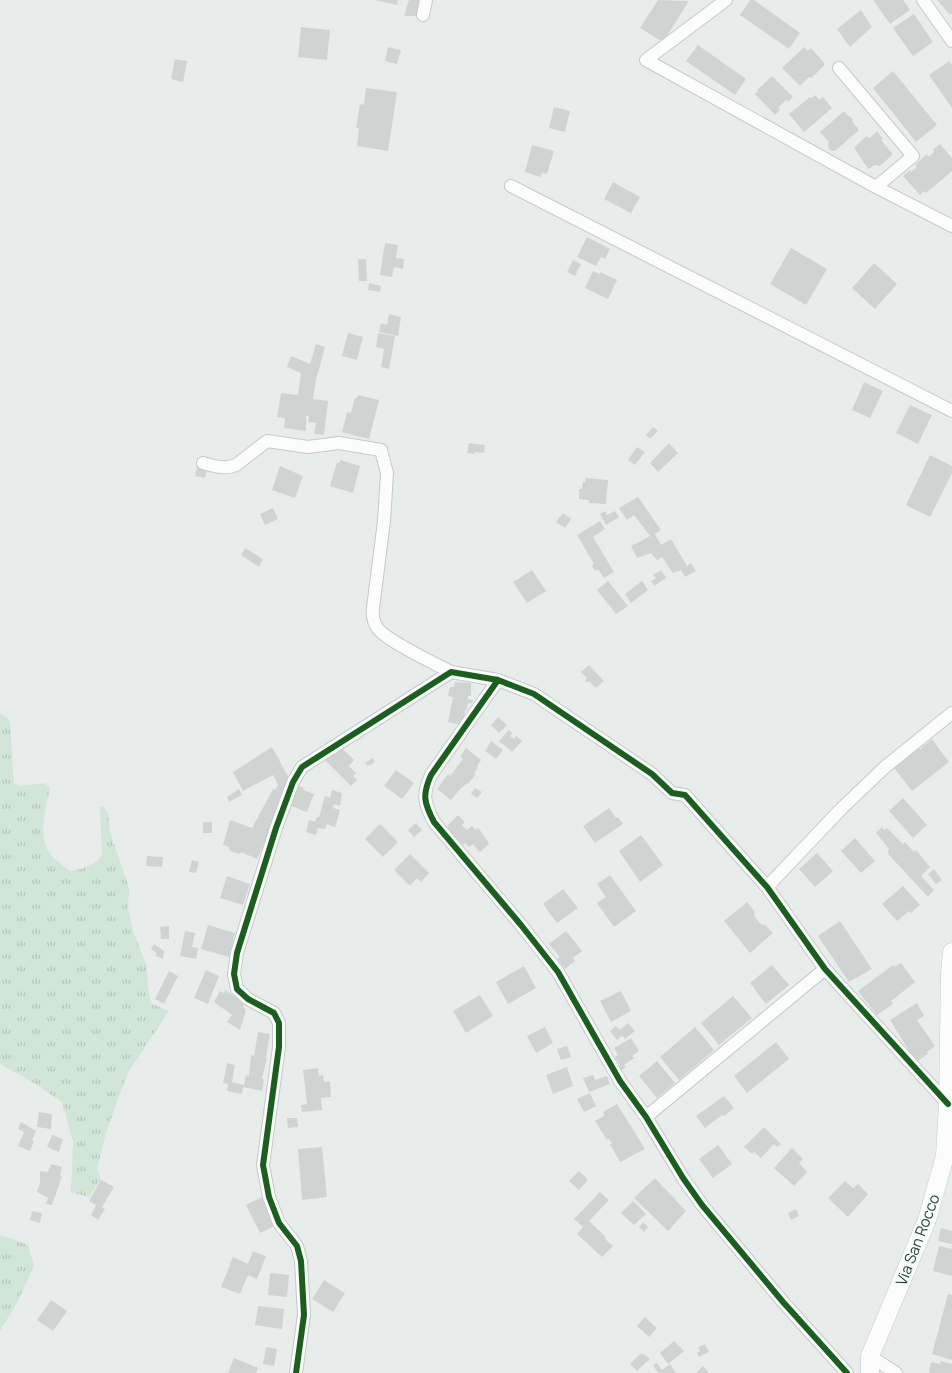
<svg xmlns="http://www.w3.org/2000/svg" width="952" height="1373" font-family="Manrope,sans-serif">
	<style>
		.grass { fill: url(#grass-tufts) }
		.building { fill: #cfd4d2 }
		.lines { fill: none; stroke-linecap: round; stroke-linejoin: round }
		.street-casing { stroke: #c5cac8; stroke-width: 14 }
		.secondary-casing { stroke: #c3cbc8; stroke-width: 19 }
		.street { stroke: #fcfcfc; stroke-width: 12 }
		.secondary { stroke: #fcfcfc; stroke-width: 18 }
		.cycleway-casing { stroke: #f7fbf9; stroke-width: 9 }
		.cycleway { stroke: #1b5e20; stroke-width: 6 }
		.labels { text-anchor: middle; stroke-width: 5; stroke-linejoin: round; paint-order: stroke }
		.street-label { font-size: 15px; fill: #24423a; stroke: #f7fbf9 }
	</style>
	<defs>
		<pattern id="grass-tufts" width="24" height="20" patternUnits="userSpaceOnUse" patternTransform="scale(1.25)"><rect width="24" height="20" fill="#d1e6d8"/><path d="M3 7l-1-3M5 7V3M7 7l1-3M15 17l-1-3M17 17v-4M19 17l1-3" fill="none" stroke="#b3c6ba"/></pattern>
	</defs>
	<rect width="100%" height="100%" fill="#e8edeb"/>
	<path class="grass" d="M0,713L8,718L10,724L14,783L20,786L45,783L50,788C46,809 36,837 52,856C57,862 64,866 70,871C81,870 98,864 102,854L100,807L103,806L108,813L110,832L129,888L128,908L133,931L147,967L148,987L151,1003L169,1011L129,1071L121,1091L106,1133L97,1169L101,1179L89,1197L71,1192L73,1141L62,1102L37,1085L0,1064Z
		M0,1235L28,1245L34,1266L18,1301L0,1331Z"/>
	<path class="building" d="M375,0H398L397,5Z
		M409,0H420L416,16H404Z
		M658,0L689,1L663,42L640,28Z
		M750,0H754L800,33L789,49L740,15Z
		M873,0H903L910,10L890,24Z
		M937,0H952V13L950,15Z
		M861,10L872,27L850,47L837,29Z
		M914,14L933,42L913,56L893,28Z
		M301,27L330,30L327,60L298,57Z
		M698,45L746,79L735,95L686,61Z
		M388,47L401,50L397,64L385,61Z
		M804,47L808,51L811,48L825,64L812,78L809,77L800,86L782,68Z
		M175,59L187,61L183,82L171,79Z
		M949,61L952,65V108L929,75Z
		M893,71L937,125L916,142L873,88Z
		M772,76L793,97L788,102L786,100L778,108L780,110L775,115L755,94L758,91L757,90Z
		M366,88L397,92L388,151L357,146L359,128H356L360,104L364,105Z
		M815,95L819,100L823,97L832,108L804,132L789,114L810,97L812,98Z
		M554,107L570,111L565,132L549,128Z
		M844,111L848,116L852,118L853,123L858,128V131L835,151H832L829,149L828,144L829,142L820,132Z
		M877,131L883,139L881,140L892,153V155L880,166L875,165L868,169L854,148L866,136L870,138Z
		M940,144L952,158V171L926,193L924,191L920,195L903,176L910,170L911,172L917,167L915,165L927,154L929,157L934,152L933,150Z
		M532,145L554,151L547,174L542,173L540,177L525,172Z
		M613,182L640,197L631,213L604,199Z
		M587,237L610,249L605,259L601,257L596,266L577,257Z
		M385,243L398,245L396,258L404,259L403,269L394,267L392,277L380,275Z
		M791,248L827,269L806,305L770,284Z
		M358,259H366L367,281H359Z
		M573,260L581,264L575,276L567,272Z
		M874,263L897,284L875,309L852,288Z
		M593,271L600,274V272L617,280L608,299L585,288Z
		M369,283L381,286L380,292L368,290Z
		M389,314L401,317L398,336L379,332L381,323L387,325Z
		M348,333L363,337L357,360L342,356Z
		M378,333L395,336L389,369L381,367L384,349L376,347Z
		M316,344L325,347L316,380L313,399L328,401L324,435L314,434L316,423L308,422L309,416H306V431L284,428L285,418L277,417L281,393L298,395L301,373L287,367L291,356L310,364Z
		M864,382L883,391L870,418L852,410Z
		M358,395L379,400L369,439L342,432L347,412L351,413L355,398H357Z
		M910,405L932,415L918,444L896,433Z
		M653,427L658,431L650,439L646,435Z
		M469,443L485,445L484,453L475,452L474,454L467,453Z
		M669,443L678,453L658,472L650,463Z
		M637,447L645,452L635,465L628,460Z
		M930,455L952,466V473L930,517L906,505Z
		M340,460L360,466L353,493L330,486L337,462L340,463Z
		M197,466L207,468L205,478L195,476Z
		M280,466L303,476L295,498L272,490Z
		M586,478L608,480L606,504L589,503V500L579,499V489H582L583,482H585Z
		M638,497L661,530L655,534L661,545L671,539L687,566L691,563L696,571L685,577L681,570L673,573L662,557L657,560L651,553L637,558L631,546L650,536L634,515L627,520L619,508Z
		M273,508L278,519L265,525L260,514Z
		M605,511L607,515L615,511L619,517L606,525L600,514Z
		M563,513L571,519L565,528L556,522Z
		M600,521L605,529L593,537L614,572L604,578L598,569L595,571L592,566L594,564L577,535Z
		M245,548L263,559L259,567L241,555Z
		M532,570L546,591L527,603L513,582Z
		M661,570L666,578L654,586L651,581L656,578L653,575Z
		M608,581L628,606L616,614L597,590Z
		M642,581L648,590L631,603L625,594Z
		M589,665L604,681L596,688L589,681L587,683L585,680L587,678L581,672Z
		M455,682L471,683V696H468V699L473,700L472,703H468L466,711L463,710L465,712L462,725L448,722L453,697L448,696L450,687H454Z
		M498,717L507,725L499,733L491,725Z
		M509,730L513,733L510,736L514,739L516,736L522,741L512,752L499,741Z
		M932,739L949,762L912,791L894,768L910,756L907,752L917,745L920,749Z
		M491,741L503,750L496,759L485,751Z
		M339,745L354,760L349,766L356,773L353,776L357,780L351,786L324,759Z
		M272,747L291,782L257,859L241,852L240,854L230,851L229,847L223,845L230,820L252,828L273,789L275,790L278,785L273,775L243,791L233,772Z
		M466,748L481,760L477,766L478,767L474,773L476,774L468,784L467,783L463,787H462L451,800L437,789L448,774L450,776L463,759L460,757Z
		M373,758L375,762L368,766L365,763Z
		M396,770L414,783L402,799L384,786Z
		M296,785L304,788L303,790L314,794L307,812L288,805Z
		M475,788L482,792L477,798L471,794Z
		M239,789L242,795L229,802L227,797Z
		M332,790L342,793L340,806L334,804L333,808L340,810L335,827L327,824L325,829L318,828L316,835L306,832L309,820L315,822L317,817H319L325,796L330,798Z
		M903,798L927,825L913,838L889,811Z
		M609,808L616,818L618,817L623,824L595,843L583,826Z
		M458,815L465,822L462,825L467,830L472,826L476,830L478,828L483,834L489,844L480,852L473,844L469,847L465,843L463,845L446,827Z
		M203,822H212V833H203Z
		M416,823L422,830L414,837L408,830Z
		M380,824L398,842L383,857L365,839Z
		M882,827L884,830L887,828L903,844L905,842L914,852L916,850L930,867L921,876L934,890L928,897L889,855L888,852L889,849L876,833Z
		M641,835L663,865L640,882L619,851Z
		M855,838L875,861L861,873L841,851Z
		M817,853L833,871L815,887L799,869Z
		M410,854L429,873L421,882L417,878L410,886L394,870Z
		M147,856L163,857L162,867L146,866Z
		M192,860L199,862L196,873L189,872Z
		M934,869L942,880L936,884L928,874Z
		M610,875L636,911L614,927L597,903L606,897L597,884Z
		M227,876L250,884L243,905L220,898Z
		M903,886L920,905L911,913L909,911L897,921L882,904Z
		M563,889L578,908L557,923L543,904Z
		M747,902L755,912L754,916L761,924L765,925L773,933L750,953L724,921Z
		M840,921L872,969L849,982L818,936Z
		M208,925L235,933L229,957L201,949Z
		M169,926V939H161L160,927Z
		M185,931L195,933L192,947L198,948L196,959L180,956Z
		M566,931L582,951L573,958L575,961L565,969L557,959L560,957L549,944Z
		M154,944L164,951L163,959L156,956V952L151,949Z
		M901,963L915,982L891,1001L893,1004L877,1015L858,991L893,965L894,967Z
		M772,965L789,985L766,1004L750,983Z
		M524,966L536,988L508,1004L496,982Z
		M206,970L219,976L208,1004L194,998Z
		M169,971L178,976L164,1004L155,999Z
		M225,990L245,1003L243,1007L246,1010L240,1030L227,1022L232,1015L214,1002L220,991L224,993Z
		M621,991L631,1011L611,1022L600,1001Z
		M480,995L493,1016L466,1033L453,1011Z
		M733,996L752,1018L719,1045L701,1023Z
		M917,1003L924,1016L917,1020L935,1046L927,1052L928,1054L916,1062L890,1020Z
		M628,1023L635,1031L625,1039L622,1036L617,1040L610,1031L616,1026L620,1030Z
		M545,1027L553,1043L536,1053L527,1036Z
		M695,1027L714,1050L679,1080L660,1057Z
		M258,1032L270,1034L266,1058H267L262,1079H264L262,1091L243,1087L242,1094L227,1091L228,1084L223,1083L227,1063L235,1065L232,1082L244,1085L246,1075L249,1076L251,1055L254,1056Z
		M631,1038L639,1051L632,1056L634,1058L624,1065L626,1067L620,1071L618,1067L620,1065L615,1057L618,1055L614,1048Z
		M776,1042L789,1059L747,1093L734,1076Z
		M567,1046L571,1057L561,1060L557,1049Z
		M657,1061L675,1083L657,1098L639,1076Z
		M567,1067L573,1086L553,1094L546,1075Z
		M318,1068L319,1076L323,1075L324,1082L330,1081L331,1097L321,1098L322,1110L302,1112L301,1105L307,1104L303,1070Z
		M593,1075L595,1080L607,1076L610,1084L589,1092L583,1078Z
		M590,1093L596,1106L584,1112L577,1099Z
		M724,1096L734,1108L724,1116L722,1115L705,1128L696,1116Z
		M617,1104L645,1149L620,1162L610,1144H612L609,1139L607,1140L595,1121L604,1116L603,1112Z
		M39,1112L52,1114L51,1129L37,1127Z
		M287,1118H297L298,1127L288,1128Z
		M21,1122L36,1131L32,1140L34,1141L30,1151L18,1146L24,1132L18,1129Z
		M764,1127L781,1144L777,1147L774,1144L761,1158L754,1152L752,1154L744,1147Z
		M52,1135L63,1139L59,1152L47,1147Z
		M718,1145L732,1164L713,1178L699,1159Z
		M322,1147L327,1197L302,1200L298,1149Z
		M792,1148L803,1159L799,1163L807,1172L794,1186L774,1168Z
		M51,1164L62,1167L60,1176H62L52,1205L46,1204L48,1198L37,1192L40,1183V1171L48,1172Z
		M579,1171L588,1180L579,1190L569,1181Z
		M655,1178L686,1211L668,1231L634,1198Z
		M101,1180L114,1187L102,1207L105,1209L98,1220L91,1215L96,1205L89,1201Z
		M845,1181L853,1188L858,1184L868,1194L848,1217L828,1198Z
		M600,1192L609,1200L589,1221L606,1237L604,1238L613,1246L602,1257L577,1234L583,1227L574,1219Z
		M262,1197L276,1225L260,1233L246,1205Z
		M633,1201L646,1214L634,1225L621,1213Z
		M796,1209L799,1216L791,1220L788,1213Z
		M32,1211L42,1213L40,1223L30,1220Z
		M643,1222L648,1227L644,1232L639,1227Z
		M941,1228L952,1231V1244L938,1241Z
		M939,1246L952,1249V1276L933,1271Z
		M253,1251L266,1256L257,1279L248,1275L240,1294L221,1287L233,1257L248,1264Z
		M270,1273L289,1275L287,1297L268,1295Z
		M324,1280L345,1293L333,1312L312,1299Z
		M948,1294L952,1295V1360L932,1354Z
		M51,1300L67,1311L53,1331L37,1320Z
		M258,1306L284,1309L282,1329L255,1325Z
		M645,1317L657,1328L649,1337L637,1326Z
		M674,1341L684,1351L668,1364L660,1353Z
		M705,1344L709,1352L699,1357L697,1353L700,1351L698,1347Z
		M266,1347L277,1349L274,1366L263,1364Z
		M640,1354H644L650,1359L637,1371L630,1364Z
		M234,1358L258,1368L256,1373H228Z
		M941,1361L952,1364V1373H929L931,1362L940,1364Z
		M657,1363L662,1370L670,1364L676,1373H658L653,1365Z
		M703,1366L709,1373H696Z"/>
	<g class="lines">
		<g class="street-casing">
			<path id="street" d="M726,0L646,60L876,187L952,226
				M923,0L952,41
				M423,15L426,0
				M839,68L913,156L876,187
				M511,186L952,411
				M203,463C214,466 225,470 236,465L267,441L308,447L339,443L381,450L387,473L384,521L373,608C372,616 373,623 379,630C391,643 434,663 451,672
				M498,680L431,775C422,795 424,803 434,822L521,925L558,972L620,1081L646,1117L683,1178L702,1205L783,1302L847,1373
				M767,887L841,809L885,767L952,713
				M646,1117L825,969
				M870,1356L896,1373
				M296,1373L304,1315L301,1261L297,1246L279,1223L269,1197L263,1165L279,1047V1023L274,1013L248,999L237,989L234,974L237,953L276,828L293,782L302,767L451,672L498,680L534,694L652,774L672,793L685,795L767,887L825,969L948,1104"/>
		</g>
		<g class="secondary-casing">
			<path id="secondary" d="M870,1373V1356L927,1220L945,1156L948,1104L950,973L952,952"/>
		</g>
		<use href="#street" class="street"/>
		<use href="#secondary" class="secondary"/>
		<g class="cycleway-casing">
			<path id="cycleway" d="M498,680L431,775C422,795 424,803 434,822L521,925L558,972L620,1081L646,1117L683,1178L702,1205L783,1302L847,1373
				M296,1373L304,1315L301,1261L297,1246L279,1223L269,1197L263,1165L279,1047V1023L274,1013L248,999L237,989L234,974L237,953L276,828L293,782L302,767L451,672L498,680L534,694L652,774L672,793L685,795L767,887L825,969L948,1104"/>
		</g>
		<use href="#cycleway" class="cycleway"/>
	</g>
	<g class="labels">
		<g class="street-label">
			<text transform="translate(918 1240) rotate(-69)" y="5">Via San Rocco</text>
		</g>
	</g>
</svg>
